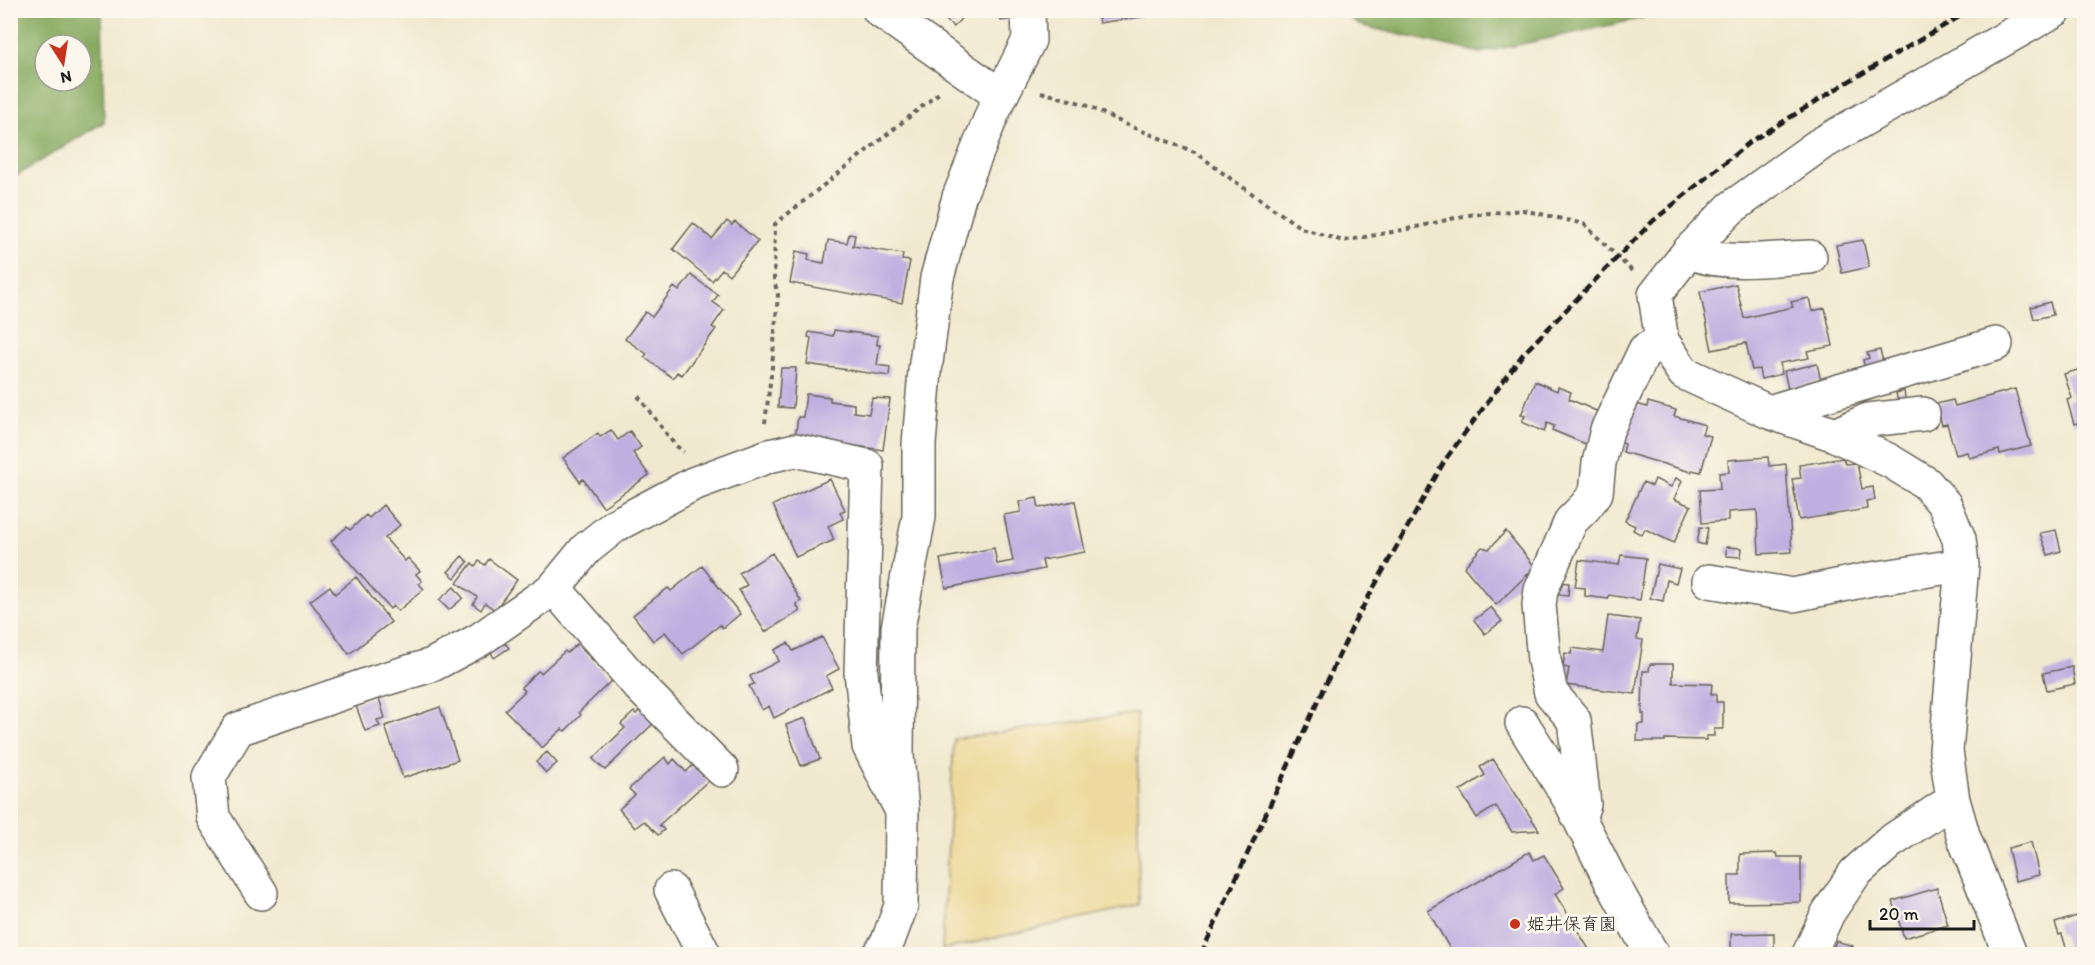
<svg xmlns="http://www.w3.org/2000/svg" width="2095" height="965" font-family="Itim,'Klee One',sans-serif">
	<style>
		.forest { fill: #85a95d; stroke: #50623c; stroke-width: 1.5; fill-rule: evenodd }
		.sand { fill: #eeda9e; stroke: #857b5d; stroke-width: 1.5 }
		.building { fill: #bfaee0 }
		.lines { fill: none; stroke-linecap: round; stroke-linejoin: round }
		.street-casing { stroke: #67645b; stroke-width: 36 }
		.path { stroke: #67645b; stroke-width: 4; stroke-dasharray: 4.5 4.5; stroke-linecap: butt }
		.street { stroke: #fff; stroke-width: 33 }
		.rail { stroke: #1c1c1c; stroke-width: 4.5; stroke-dasharray: 9 4.5; stroke-linecap: butt }
		.poi-dot { fill: #c8321e; stroke: #fbf7ec; stroke-width: 2 }
		.labels { text-anchor: middle; stroke-width: 6; stroke-linejoin: round; paint-order: stroke }
		.poi-label { font-size: 18px; fill: #1c1c1c; stroke: #fbf7ec; text-anchor: start }
	</style>
	<rect width="100%" height="100%" fill="#fbf7ec"/>
	<filter id="ink" filterUnits="userSpaceOnUse"><feTurbulence type="fractalNoise" baseFrequency=".0167" numOctaves="2"/><feDisplacementMap in="SourceGraphic" scale="12" xChannelSelector="R" yChannelSelector="G"/><feConvolveMatrix kernelMatrix="1 2 1 2 8 2 1 2 1" color-interpolation-filters="sRGB"/></filter>
	<filter id="wash" filterUnits="userSpaceOnUse"><feTurbulence type="fractalNoise" baseFrequency=".008" numOctaves="4" result="noise"/><feDisplacementMap in="SourceGraphic" scale="24" xChannelSelector="R" yChannelSelector="G"/><feGaussianBlur stdDeviation="1.35" result="paint"/><feColorMatrix in="noise" values="0 0 0 0 0 0 0 0 0 0 0 0 0 0 0 0 0 1.4 0 .05"/><feComposite in="paint" operator="in"/></filter>
	<g filter="url(#wash)">
		<rect width="100%" height="100%" fill="#f1e9cf"/>
		<path class="forest" d="M10,11H102L104,122L16,176L10,174ZM45,45H81V81H45Z
			M1341,11H1647L1643,18L1480,53L1359,25Z"/>
		<path class="sand" d="M1137,713L1139,905L942,950L954,739Z"/>
		<g id="blocks">
			<path class="building" d="M922,10H968L954,27L935,11L930,17Z
				M999,10H1017L1019,18L1001,21Z
				M1097,10H1140L1141,17L1099,23Z
				M727,221L732,225L735,222L758,241L729,275L722,269L712,281L673,249L693,223L712,239Z
				M849,234L855,235L853,246L903,254L902,260L910,261L902,303L790,283L796,251L809,254L808,260L824,263L828,240L847,243Z
				M1863,240L1869,267L1842,273L1836,245Z
				M691,275L718,295L713,302L724,310L712,327L716,329L682,375L677,372L673,378L644,357L647,354L625,339L645,312L652,317L674,287L679,291Z
				M1736,284L1744,318L1793,307L1791,302L1809,298L1812,311L1825,308L1833,346L1807,351L1809,358L1780,363L1782,374L1761,379L1759,369L1752,370L1746,343L1712,350L1700,292Z
				M2050,302L2053,315L2034,319L2031,307Z
				M834,330L878,336L877,345H880L877,365L890,367L889,376L807,364L811,338L808,337L809,332L833,336Z
				M1880,350L1885,369L1866,374L1863,360L1869,358L1867,353Z
				M1817,364L1821,381L1788,389L1784,371Z
				M781,368H796L793,408L778,407Z
				M2084,368V421L2074,424L2067,400L2072,398L2064,374Z
				M1535,381L1557,391L1558,387L1571,392L1569,399L1601,413L1588,445L1552,430L1554,426L1547,423L1544,432L1522,422L1525,416L1521,415Z
				M2015,389L2031,446L2000,454L1999,450L1969,458L1967,452L1956,455L1947,424L1942,425L1936,404L1953,400L1955,406Z
				M1904,391L1906,404L1899,406L1896,393Z
				M806,394L830,397V401L854,404V412L869,414L872,398L890,399L883,450L795,437L798,417H803Z
				M1648,402L1676,410L1674,416L1705,425L1702,434L1711,436L1701,472L1692,470L1691,472L1623,452L1625,444L1621,443L1633,403L1647,407Z
				M611,430L618,440L630,431L641,447L633,453L649,475L603,507L583,479L580,482L563,458L598,433L600,437Z
				M1768,457L1769,466L1786,464L1792,552L1759,554L1757,510L1728,512V521L1702,523L1700,490L1720,489L1719,473L1729,472L1728,460Z
				M1843,458L1845,464L1857,463L1862,489L1873,487L1875,500L1866,501L1867,509L1799,520L1792,479L1801,478L1799,465Z
				M1676,478L1682,481L1674,499L1691,506L1674,543L1645,529L1642,535L1633,530L1635,526L1625,521L1643,482L1652,486L1655,479L1671,487Z
				M830,479L845,510L840,512L843,519L828,526L834,540L796,557L773,505Z
				M1037,498L1039,508L1075,501L1085,552L1042,560L1044,569L946,588L940,559L994,548L997,564L1013,561L1004,515L1021,512L1019,502Z
				M383,505L400,525L385,538L405,561L408,558L420,571L416,574L422,581L419,584L424,589L398,611L393,606L390,609L331,541L347,527L350,530L366,515L369,518Z
				M1700,527L1708,528L1705,545L1697,543Z
				M2056,530L2061,551L2048,555L2040,533Z
				M1506,531L1535,567L1496,605L1464,567L1482,547L1489,549Z
				M1726,547L1742,548L1741,557L1726,556Z
				M772,553L801,601L796,604L800,611L765,632L739,590L747,585L739,573Z
				M1621,555L1646,558L1640,600L1609,595L1608,599L1585,596V588L1575,587L1579,560L1619,565Z
				M462,556L468,562L455,578L448,572Z
				M489,559L517,580L495,610L485,603L481,610L473,604L477,597L457,583L472,563L475,566L479,561L485,565Z
				M1658,564L1680,569L1676,583L1667,580L1663,601L1650,598Z
				M702,566L740,614L723,628L720,625L683,654L665,632L653,641L633,615L668,588L671,591Z
				M356,577L391,622L349,654L310,601L330,586L335,594Z
				M1554,582L1569,583L1568,596L1553,594Z
				M454,587L463,598L449,610L439,600Z
				M1491,607L1502,621L1485,634L1474,620Z
				M1608,616L1640,620L1637,639L1643,640L1635,694L1566,685L1569,668L1563,667L1565,653L1571,654L1572,648L1603,652Z
				M822,637L839,669L826,676L832,688L774,718L769,706L762,710L749,686L754,684L750,676L779,661L774,650L788,643L793,651Z
				M505,643L509,648L494,658L491,652Z
				M577,644L612,680L579,712L581,715L565,731L562,729L542,748L505,710L525,691L521,687L538,671L541,673L565,651L567,653Z
				M1650,664H1673V683L1712,684L1711,694H1716V702H1723V729H1714V736H1706V740L1665,739V741H1637L1638,724H1644V714H1642L1643,671H1649Z
				M2072,667L2075,684L2047,690L2043,673Z
				M378,695L385,718L377,720L380,726L365,731L355,703Z
				M440,707L458,760L403,778L385,726Z
				M642,708L655,722L605,770L593,759L625,728L621,724L634,712L636,714Z
				M805,718L820,759L801,766L786,725Z
				M547,752L557,763L546,773L536,762Z
				M665,757L670,764L674,759L686,772L693,765L708,781L659,825L664,830L658,835L644,821L635,828L619,809L635,795L629,789Z
				M1493,759L1539,830L1512,832L1496,806L1477,818L1460,791L1485,775L1480,767Z
				M2031,842L2039,875L2015,881L2008,848Z
				M1529,852L1534,860L1544,855L1564,888L1555,894L1592,954H1453L1428,911Z
				M1777,853L1778,857H1801V902L1729,903V875H1740V854Z
				M1937,888L1948,925L1904,938L1893,901Z
				M2083,914L2084,954H2068L2062,934L2059,935L2055,923Z
				M1774,933V954H1731V934Z
				M1836,941L1853,946L1851,954H1831Z"/>
		</g>
	</g>
	<g filter="url(#ink)">
		<use href="#blocks" fill-opacity="0" stroke="#67645b" stroke-width="1.5"/>
		<g class="lines">
			<g class="street-casing">
				<path id="street" d="M879,10L1001,96
					M1689,251C1717,267 1778,258 1810,257
					M1769,412L1996,344
					M1835,435L1868,420L1923,414
					M1709,581L1793,595L1871,579L1962,565
					M554,588L639,686L722,770
					M1522,723L1570,800L1610,879L1652,954
					M1579,818L1584,804L1574,720L1551,693L1544,660L1539,605L1541,590L1571,521L1585,507L1596,493L1599,463L1607,430L1645,350L1662,341
					M671,890L704,954
					M261,893L213,817L209,777L238,729L375,682L432,665L479,640L554,588L586,549L616,525L693,484L769,456L795,450L867,466L861,672L869,746L902,811
					M880,954L888,941L901,906L902,811L897,755L898,628L919,517V444L925,371L937,278L959,197L993,112L1029,40L1028,10
					M1809,954L1828,913L1855,873L1890,842L1953,800
					M2010,954L1964,838L1953,800L1946,751L1962,565L1959,539L1945,505L1926,483L1890,461L1835,435L1769,412L1684,373L1662,341L1655,295L1689,251L1731,208L1819,145L2055,10"/>
			</g>
			<path class="path" d="M1041,92L1084,104L1127,125L1197,153L1220,171L1301,228L1343,241L1408,229L1468,215L1523,210L1584,224L1632,271
				M638,396L675,445L684,452
				M765,423L772,367L778,295L774,280L775,224L939,93
				M332,950L336,954"/>
			<use href="#street" class="street"/>
			<path class="rail" d="M1201,954L1355,621L1445,460L1523,354L1653,221L1750,142L1846,83L1971,10"/>
		</g>
	</g>
	<circle class="poi-dot" cx="1515" cy="924" r="6"/>
	<g class="labels">
		<g class="poi-label">
			<text x="1527" y="930">姫井保育園</text>
		</g>
	</g>
	<rect width="2095" height="965" fill="none" stroke="#fbf7ec" stroke-width="36"/>
	<g transform="translate(63 63) rotate(168)"><circle r="28" fill="#fbf7ec" stroke="#a29f99" stroke-width="1.5"/>
	<path d="M0-4.5L10 22L0 15L-10 22Z" fill="#c8321e"/>
	<text y="-9" font-size="16" font-weight="bold" text-anchor="middle" fill="#1c1c1c">N</text>
	</g>
	<path d="M1870 920v9h104v-9" fill="none" stroke="#1c1c1c" stroke-width="3"/>
	<text x="1879" y="920" font-size="18" fill="#1c1c1c" stroke="#fbf7ec" stroke-width="4.5" paint-order="stroke">20 m</text>
</svg>
